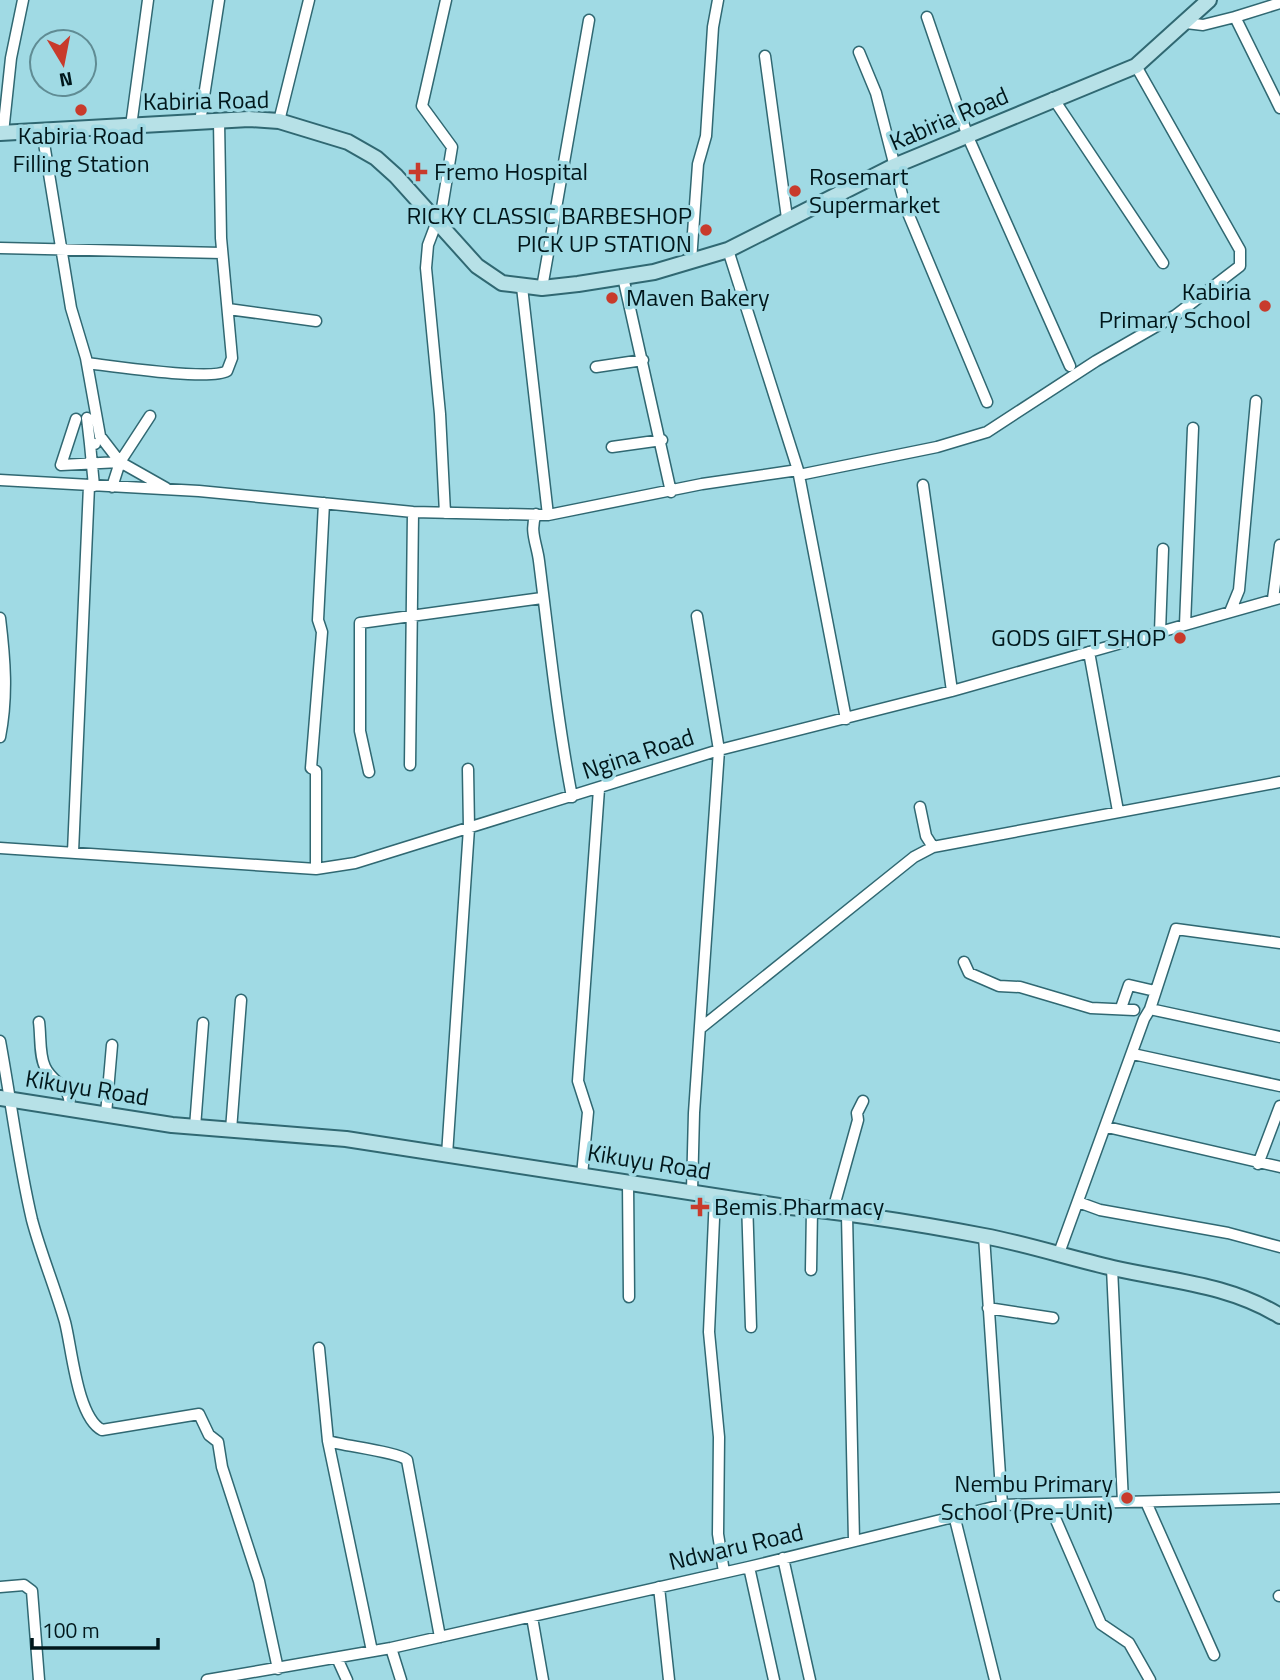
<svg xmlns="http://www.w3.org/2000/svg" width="1280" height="1680" font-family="'Titillium Web',sans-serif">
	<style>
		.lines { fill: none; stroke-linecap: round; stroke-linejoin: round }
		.minor-casing { stroke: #306872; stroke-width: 13 }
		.secondary-casing { stroke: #306872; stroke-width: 18 }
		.minor { stroke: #fff; stroke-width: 10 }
		.secondary { stroke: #b7e1e7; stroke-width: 14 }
		.poi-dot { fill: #c83b2c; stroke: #a0dae4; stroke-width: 2.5 }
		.labels { text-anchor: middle; stroke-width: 7; stroke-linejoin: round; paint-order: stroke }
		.street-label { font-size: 24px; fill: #01171b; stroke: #a0dae4 }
		.poi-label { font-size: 24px; fill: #01171b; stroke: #a0dae4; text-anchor: start }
	</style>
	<rect width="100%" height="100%" fill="#a0dae4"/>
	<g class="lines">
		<g class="minor-casing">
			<path id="minor" d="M927,17L968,137L1070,366
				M1235,17L1280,3
				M1186,23L1203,25L1235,17L1280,108
				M859,52L876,93L905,206L987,402
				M765,56L787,218
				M1053,98L1163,263
				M279,121L309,0
				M200,122L219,0
				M131,126L148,0
				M42,131L71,308L86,358L100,436L120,462L112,487
				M3,133L11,58L23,0
				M0,248L222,253
				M728,250L798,470L846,719
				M691,261L698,164L706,136L713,27L718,0
				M623,277L671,492
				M522,287L548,515
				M542,288L589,20
				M228,309L316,321
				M87,363C112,366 210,381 227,371L232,358L221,238L219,121
				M596,367L643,360
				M87,418L90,444H95
				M76,419L61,465L120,462L166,488
				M90,444L94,486
				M612,447L662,440
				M120,462L150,416
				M799,475L937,447L987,432L1096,361L1176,315L1240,266V250L1136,66
				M0,480L199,491L413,512L548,515L702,484L798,470
				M923,485L952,691
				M445,513L440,414L426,268L428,245L442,208L452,147L422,106L446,0
				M536,514C529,531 537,544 539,561C549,640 557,718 572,797
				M1273,599L1280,545
				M1230,612L1239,590L1256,401
				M0,618C5,659 8,696 0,737
				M1185,625L1193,428
				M1160,632L1163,549
				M1089,652L1118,811
				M410,765L413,512
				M369,772L360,731V623L542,598
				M920,807L926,836L933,847
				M0,848L316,869L355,863L719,750L952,691L1280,598
				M73,852L89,486
				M316,869V771L311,768L322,632L318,620L324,503
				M964,962L969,973L999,986L1020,987L1091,1008L1134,1010
				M1121,1008L1129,985L1155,991
				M1150,1009L1176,929L1280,943
				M39,1022C41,1036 39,1055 45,1067C53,1085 73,1085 69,1109
				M702,1027L914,857L933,847L1280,782
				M0,1041C11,1100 18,1161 32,1220C41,1254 55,1287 65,1322C72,1349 77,1417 102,1430L199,1414L209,1435L218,1442L222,1467L259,1581L278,1669
				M1133,1054L1280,1086
				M106,1114L112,1045
				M195,1127L203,1023
				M1107,1127L1280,1167
				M231,1130L241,1000
				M447,1155L469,828L468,769
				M1258,1164L1280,1106
				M582,1175L588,1112L578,1081L599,789
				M628,1182L629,1297
				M692,1191L694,1113L719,750L697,616
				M715,1196L709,1332L719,1437L718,1534L724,1572
				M747,1200L751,1327
				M1078,1202L1100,1210L1228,1233L1280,1247
				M833,1210L858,1120L857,1113L863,1101
				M847,1215L854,1541
				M984,1236L1002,1505
				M1059,1253L1144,1019L1150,1009L1280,1037
				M1112,1268L1123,1502
				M811,1270L812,1209
				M988,1308L1053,1318
				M319,1348L328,1441L372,1651
				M328,1441C344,1446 398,1452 407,1460L440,1637
				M1146,1502L1214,1655
				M1049,1504L1101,1624L1129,1643L1150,1680
				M955,1519L995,1680
				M783,1558L810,1680
				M749,1567L774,1680
				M0,1587L24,1585L32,1591L39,1680
				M659,1587L669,1680
				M1279,1596H1280
				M532,1617L543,1680
				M391,1648L401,1680
				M337,1658L347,1680
				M207,1680L391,1648L749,1567L1002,1505L1280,1498"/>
		</g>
		<g class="secondary-casing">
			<path id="secondary" d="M0,133L249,119L279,121L348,142L376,158L396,176L477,266L502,283L542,288L578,284L654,272L728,250L894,166L1136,66L1209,0
				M0,1098L172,1125L346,1139L779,1206C847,1212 916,1223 984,1236C1027,1244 1069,1258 1113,1268C1170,1281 1228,1284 1280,1316"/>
		</g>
		<use href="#minor" class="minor"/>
		<use href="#secondary" class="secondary"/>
	</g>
	<g class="poi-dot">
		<circle cx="81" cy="110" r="7"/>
		<path d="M414.5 161.5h7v7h7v7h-7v7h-7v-7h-7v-7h7z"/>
		<circle cx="795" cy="191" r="7"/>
		<circle cx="706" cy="230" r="7"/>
		<circle cx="612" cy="298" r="7"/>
		<circle cx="1265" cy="306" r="7"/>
		<circle cx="1180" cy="638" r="7"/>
		<path d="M696.5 1196.5h7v7h7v7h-7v7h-7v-7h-7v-7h7z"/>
		<circle cx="1127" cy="1498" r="7"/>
	</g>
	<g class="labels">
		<g class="street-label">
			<text transform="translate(206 101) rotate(-1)" y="8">Kabiria Road</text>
			<text transform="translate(949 119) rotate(-23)" y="8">Kabiria Road</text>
			<text transform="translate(638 754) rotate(-18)" y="8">Ngina Road</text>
			<text transform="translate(87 1088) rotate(9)" y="8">Kikuyu Road</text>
			<text transform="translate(649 1162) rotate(9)" y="8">Kikuyu Road</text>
			<text transform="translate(736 1547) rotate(-13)" y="8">Ndwaru Road</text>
		</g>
		<g class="poi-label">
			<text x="81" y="144" text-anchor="middle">Kabiria Road<tspan x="81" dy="28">Filling Station</tspan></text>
			<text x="434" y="180">Fremo Hospital</text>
			<text x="809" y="185">Rosemart<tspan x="809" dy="28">Supermarket</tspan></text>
			<text x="692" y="224" text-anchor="end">RICKY CLASSIC BARBESHOP<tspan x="692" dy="28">PICK UP STATION</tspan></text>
			<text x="1251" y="300" text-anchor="end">Kabiria<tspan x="1251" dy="28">Primary School</tspan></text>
			<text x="626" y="306">Maven Bakery</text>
			<text x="1166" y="646" text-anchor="end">GODS GIFT SHOP</text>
			<text x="714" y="1215">Bemis Pharmacy</text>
			<text x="1113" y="1492" text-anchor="end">Nembu Primary<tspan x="1113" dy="28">School (Pre-Unit)</tspan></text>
		</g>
	</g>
	<g transform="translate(63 63) rotate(170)"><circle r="33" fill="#a0dae4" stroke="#608c94" stroke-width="2"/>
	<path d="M0-5L12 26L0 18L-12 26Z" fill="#c83b2c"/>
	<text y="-10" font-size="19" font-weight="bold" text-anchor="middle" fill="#01171b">N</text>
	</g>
	<path d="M32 1638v10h126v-10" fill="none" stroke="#01171b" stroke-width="3.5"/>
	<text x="42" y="1638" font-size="21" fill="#01171b" stroke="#a0dae4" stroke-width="5" paint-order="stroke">100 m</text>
</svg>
